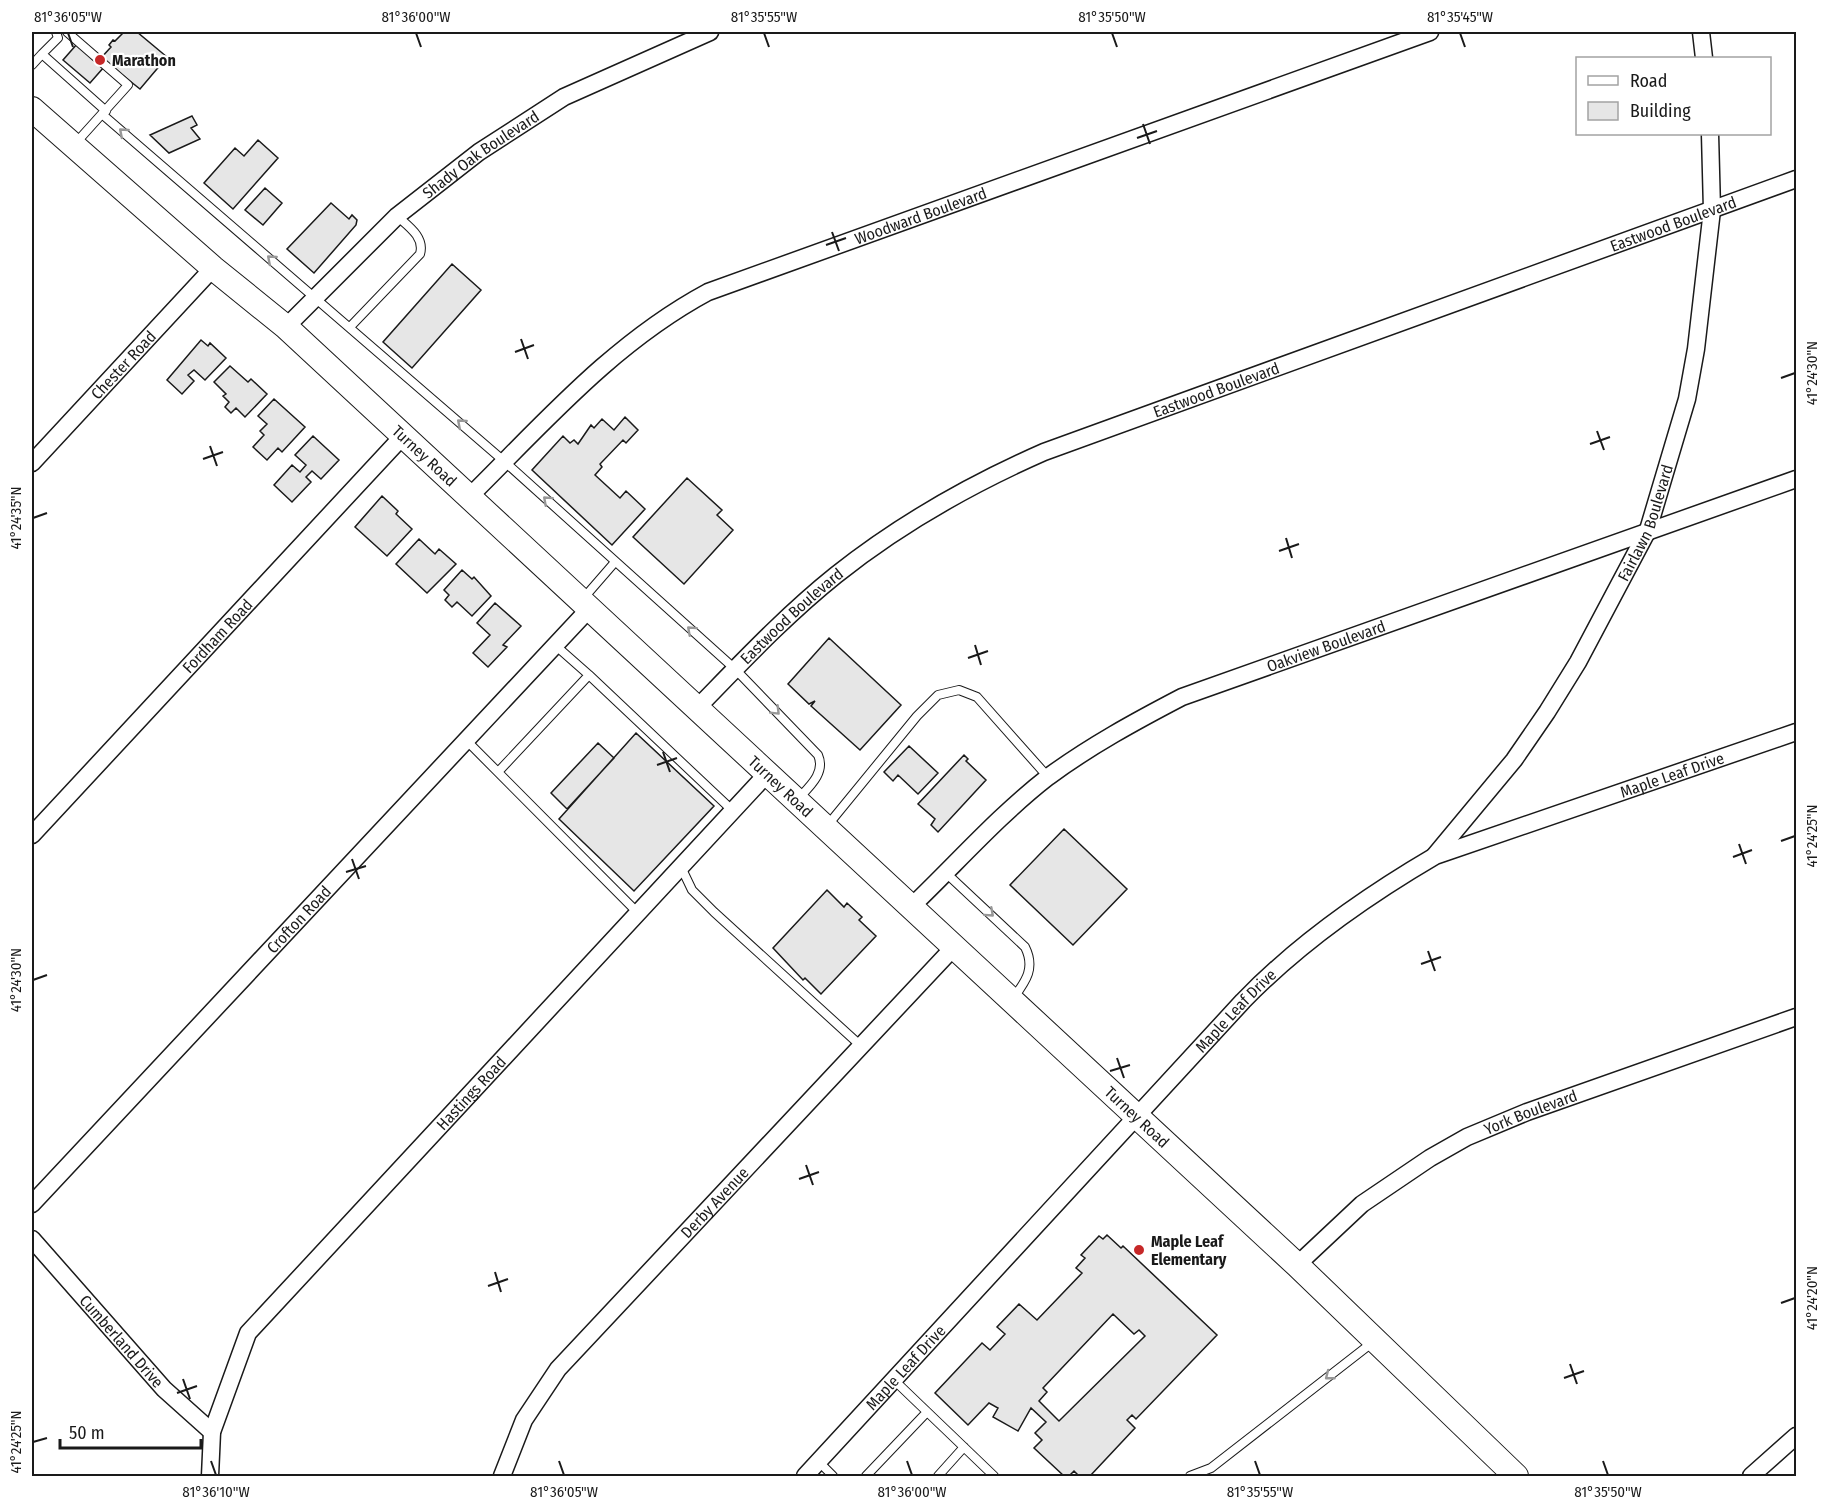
<svg xmlns="http://www.w3.org/2000/svg" width="1828" height="1508" font-family="'Fira Sans Condensed',sans-serif">
	<style>
		.building { fill: #e6e6e6; stroke: #1a1a1a; stroke-width: 1.5; fill-rule: evenodd }
		.lines { fill: none; stroke-linecap: round; stroke-linejoin: round }
		.service-casing { stroke: #1a1a1a; stroke-width: 10 }
		.minor-casing { stroke: #1a1a1a; stroke-width: 19 }
		.secondary-casing { stroke: #1a1a1a; stroke-width: 26 }
		.service { stroke: #fff; stroke-width: 8 }
		.minor { stroke: #fff; stroke-width: 16 }
		.secondary { stroke: #fff; stroke-width: 24 }
		.oneway { stroke: #989898 }
		.ticks { fill: none; stroke: #1a1a1a; stroke-width: 2 }
		.poi-dot { fill: #c62828; stroke: #fff; stroke-width: 2 }
		.labels { text-anchor: middle; stroke-width: 4.5; stroke-linejoin: round; paint-order: stroke }
		.poi-label { font-size: 16px; font-weight: bold; fill: #1a1a1a; stroke: #fff; text-anchor: start }
		.street-label { font-size: 16px; fill: #1a1a1a; stroke: #fff }
		.neatline { fill: none; stroke: #1a1a1a; stroke-width: 2 }
		.ticks-label { font-size: 15px; text-anchor: middle; fill: #1a1a1a }
	</style>
	<rect width="100%" height="100%" fill="#fff"/>
	<path class="building" d="M124,32H137L167,57L140,89L101,58L111,47L109,45L113,40L115,41Z
		M77,44L104,67L90,83L63,60Z
		M192,116L197,125L191,128L200,139L169,153L150,135Z
		M258,140L278,158L233,209L204,183L235,148L244,156Z
		M265,188L282,203L263,225L245,210Z
		M331,203L349,219L352,215L357,220L356,225L314,273L287,249Z
		M452,264L481,290L412,368L383,342Z
		M201,340L208,346L210,343L226,358L205,380L194,370L188,375L194,381L182,394L167,380Z
		M230,366L248,382L251,379L267,394L245,417L236,408L231,413L225,407L229,402L223,396L226,394L214,382Z
		M274,399L305,427L282,452L278,448L267,460L253,447L264,435L260,431L267,424L258,416Z
		M625,417L638,430L626,443L623,440L600,464L602,467L595,475L620,498L626,491L645,509L612,545L532,470L563,436L570,443L574,440L578,444L591,425L594,428L602,419L614,430Z
		M313,436L339,460L321,479L312,471L306,477L311,482L292,502L274,485L292,465L300,472L306,465L295,455Z
		M687,478L722,510L717,515L733,530L684,584L633,537Z
		M382,496L398,511L396,514L412,529L387,556L355,527Z
		M419,539L435,554L439,549L456,564L427,593L396,564Z
		M462,570L472,579L474,577L491,596L472,616L457,602L452,607L445,600L449,595L444,590Z
		M495,603L521,626L503,645L507,647L488,667L473,653L490,635L477,623Z
		M829,638L901,705L860,750L811,706L815,701L809,704L788,684Z
		M636,733L714,806L634,891L559,819Z
		M598,743L614,758L567,809L551,793Z
		M909,746L938,773L918,794L898,775L893,781L884,772Z
		M964,755L968,759L966,761L986,780L938,832L931,825L935,819L918,804Z
		M1064,829L1127,889L1073,945L1010,885Z
		M827,890L844,907L847,903L862,917L859,920L876,936L821,994L805,978L803,980L773,948Z
		M1107,1235L1121,1248L1123,1246L1217,1335L1136,1419L1132,1415L1127,1420L1135,1428L1090,1476H1079L1074,1471L1069,1476H1064L1034,1448L1042,1440L1035,1433L1046,1422L1031,1408L1018,1431L993,1417L998,1408L989,1403L968,1425L935,1393L982,1343L990,1350L1005,1334L997,1327L1019,1304L1037,1320L1082,1273L1076,1268L1085,1258L1081,1255L1099,1236L1103,1239ZM1113,1314L1134,1334L1139,1330L1145,1336L1059,1421L1039,1401L1047,1392L1043,1388Z"/>
	<g class="lines">
		<g class="service-casing">
			<path id="service" d="M67,32L128,85L74,145
				M42,54L58,38L56,32
				M32,65L42,54L106,111
				M103,115L505,462L735,669L818,755C826,773 809,787 797,800
				M350,327L420,254C425,237 408,226 397,216
				M582,600L615,562
				M555,645L589,675
				M466,740L638,913
				M498,772L589,675L733,811
				M827,826L917,716L938,695L959,690L977,697L1048,777
				M681,867L692,890L714,912L861,1046
				M946,873L1025,947C1036,969 1025,982 1012,1000
				M895,1381L994,1476
				M819,1462L833,1476
				M866,1476L927,1412
				M938,1476L964,1447
				M1190,1476L1211,1468L1373,1342"/>
		</g>
		<g class="minor-casing">
			<g id="minor">
				<path d="M1701,32L1704,58"/>
				<path id="s1" d="M286,327L397,216L479,152L564,97L710,32"/>
				<path id="s2" d="M32,463L213,268"/>
				<path id="s3" d="M469,497C544,423 613,343 708,292L1430,32"/>
				<path id="s4" d="M697,708C742,662 786,615 836,575C900,524 969,485 1044,452L1796,179"/>
				<path id="s5" d="M32,835L402,437"/>
				<path id="s6" d="M1435,855L1514,760L1547,712L1578,662L1648,530L1687,399L1696,349L1712,210L1710,134"/>
				<path id="s7" d="M911,907C956,864 999,815 1048,777C1090,746 1136,721 1182,697L1796,479"/>
				<path id="s8" d="M32,1204L590,608"/>
				<path id="s9" d="M32,1239L164,1389L212,1432"/>
				<path id="s10" d="M1297,1265L1362,1204L1430,1158L1467,1137L1527,1112L1796,1017"/>
				<path id="s11" d="M210,1476L212,1432L248,1333L766,775"/>
				<path id="s12" d="M502,1476L524,1420L558,1369L954,947"/>
				<path id="s13" d="M805,1476L1243,1001C1299,943 1365,897 1435,856L1796,732"/>
				<path d="M1751,1476L1796,1436"/>
			</g>
		</g>
		<g class="secondary-casing">
			<g id="secondary">
				<path id="s14" d="M32,109L213,268L286,327L1297,1265L1516,1476"/>
			</g>
		</g>
		<use href="#service" class="service"/>
		<use href="#minor" class="minor"/>
		<use href="#secondary" class="secondary"/>
	</g>
	<defs><path id="oneway-chevron" d="M-2-3.5L2.5 0L-2 3.5" fill="none" stroke-width="1.6" stroke-linecap="round" stroke-linejoin="round" transform="scale(1.5)"/></defs>
	<g class="oneway">
		<use href="#oneway-chevron" transform="translate(123 132) rotate(-139)"/>
		<use href="#oneway-chevron" transform="translate(271 259) rotate(-139)"/>
		<use href="#oneway-chevron" transform="translate(461 423) rotate(-139)"/>
		<use href="#oneway-chevron" transform="translate(547 500) rotate(-138)"/>
		<use href="#oneway-chevron" transform="translate(691 630) rotate(-138)"/>
		<use href="#oneway-chevron" transform="translate(776 711) rotate(45)"/>
		<use href="#oneway-chevron" transform="translate(990 913) rotate(42)"/>
		<use href="#oneway-chevron" transform="translate(1329 1376) rotate(142)"/>
	</g>
	<path class="ticks" d="M68,33L73,47M416,33L421,47M764,33L769,47M1112,33L1117,47M1460,33L1465,47M1143,124L1150,144M1137,138L1157,131M832,232L839,251M826,245L846,238M521,339L528,359M515,352L534,345M1781,378L1795,373M1597,431L1604,450M1590,444L1610,437M210,446L217,466M203,459L223,452M33,518L47,513M1286,538L1292,558M1279,551L1299,544M975,645L981,665M968,658L988,651M663,752L670,772M657,765L677,758M1781,841L1795,836M1739,844L1746,864M1733,857L1752,850M352,859L359,879M346,872L366,866M1428,951L1435,971M1421,964L1441,957M33,980L47,975M1117,1058L1124,1078M1110,1071L1130,1065M806,1165L813,1185M799,1179L819,1172M495,1272L501,1292M488,1286L508,1279M1781,1303L1795,1298M1570,1364L1577,1384M1564,1378L1584,1371M183,1379L190,1399M177,1393L197,1386M33,1442L47,1438M211,1461L216,1475M559,1461L564,1475M907,1461L912,1475M1255,1461L1260,1475M1603,1461L1608,1475"/>
	<g class="poi-dot">
		<circle cx="100" cy="60" r="6"/>
		<circle cx="1139" cy="1250" r="6"/>
	</g>
	<g class="labels">
		<g class="poi-label">
			<text x="112" y="66">Marathon</text>
			<text x="1151" y="1247">Maple Leaf<tspan x="1151" dy="18">Elementary</tspan></text>
		</g>
		<g class="street-label">
			<text dy="6" stroke="none"><textPath href="#s1" startOffset="261">Shady Oak Boulevard</textPath></text>
			<text dy="6" stroke="none"><textPath href="#s3" startOffset="542">Woodward Boulevard</textPath></text>
			<text dy="6" stroke="none"><textPath href="#s4" startOffset="1104">Eastwood Boulevard</textPath></text>
			<text dy="6" stroke="none"><textPath href="#s2" startOffset="134">Chester Road</textPath></text>
			<text dy="6" stroke="none"><textPath href="#s4" startOffset="618">Eastwood Boulevard</textPath></text>
			<text dy="6" stroke="none"><textPath href="#s14" startOffset="524">Turney Road</textPath></text>
			<text dy="6" stroke="none"><textPath href="#s6" startOffset="396">Fairlawn Boulevard</textPath></text>
			<text dy="6" stroke="none"><textPath href="#s4" startOffset="132">Eastwood Boulevard</textPath></text>
			<text dy="6" stroke="none"><textPath href="#s5" startOffset="272">Fordham Road</textPath></text>
			<text dy="6" stroke="none"><textPath href="#s7" startOffset="498">Oakview Boulevard</textPath></text>
			<text dy="6" stroke="none"><textPath href="#s13" startOffset="1138">Maple Leaf Drive</textPath></text>
			<text dy="6" stroke="none"><textPath href="#s14" startOffset="1010">Turney Road</textPath></text>
			<text dy="6" stroke="none"><textPath href="#s8" startOffset="390">Crofton Road</textPath></text>
			<text dy="6" stroke="none"><textPath href="#s13" startOffset="634">Maple Leaf Drive</textPath></text>
			<text dy="6" stroke="none"><textPath href="#s11" startOffset="477">Hastings Road</textPath></text>
			<text dy="6" stroke="none"><textPath href="#s10" startOffset="282">York Boulevard</textPath></text>
			<text dy="6" stroke="none"><textPath href="#s14" startOffset="1496">Turney Road</textPath></text>
			<text dy="6" stroke="none"><textPath href="#s12" startOffset="350">Derby Avenue</textPath></text>
			<text dy="6" stroke="none"><textPath href="#s9" startOffset="136">Cumberland Drive</textPath></text>
			<text dy="6" stroke="none"><textPath href="#s13" startOffset="148">Maple Leaf Drive</textPath></text>
		</g>
	</g>
	<rect width="1828" height="1508" fill="none" stroke="#ffffff" stroke-width="66"/>
	<rect x="1576" y="57" width="195" height="78" fill="#ffffff" stroke="#a3a3a3" stroke-width="1.5"/>
	<rect x="1588" y="76" width="30" height="9" fill="#ffffff" stroke="#a3a3a3" stroke-width="1.5"/>
	<text x="1630" y="87" font-size="18" fill="#1a1a1a">Road</text>
	<rect x="1588" y="102" width="30" height="18" fill="#e6e6e6" stroke="#a3a3a3" stroke-width="1.5"/>
	<text x="1630" y="117" font-size="18" fill="#1a1a1a">Building</text>
	<path d="M60 1439v9h141v-9" fill="none" stroke="#1a1a1a" stroke-width="3"/>
	<text x="69" y="1439" font-size="18" fill="#1a1a1a" stroke="#ffffff" stroke-width="4.5" paint-order="stroke">50 m</text>
	<rect x="33" y="33" width="1762" height="1442" class="neatline"/>
	<g class="ticks-label">
		<text x="68" y="22">81°36'05"W</text>
		<text x="416" y="22">81°36'00"W</text>
		<text x="764" y="22">81°35'55"W</text>
		<text x="1112" y="22">81°35'50"W</text>
		<text x="1460" y="22">81°35'45"W</text>
		<text transform="translate(1812 373) rotate(-90)" y="5">41°24'30"N</text>
		<text transform="translate(16 518) rotate(-90)" y="5">41°24'35"N</text>
		<text transform="translate(1812 836) rotate(-90)" y="5">41°24'25"N</text>
		<text transform="translate(16 980) rotate(-90)" y="5">41°24'30"N</text>
		<text transform="translate(1812 1298) rotate(-90)" y="5">41°24'20"N</text>
		<text transform="translate(16 1442) rotate(-90)" y="5">41°24'25"N</text>
		<text x="216" y="1497">81°36'10"W</text>
		<text x="564" y="1497">81°36'05"W</text>
		<text x="912" y="1497">81°36'00"W</text>
		<text x="1260" y="1497">81°35'55"W</text>
		<text x="1608" y="1497">81°35'50"W</text>
	</g>
</svg>
